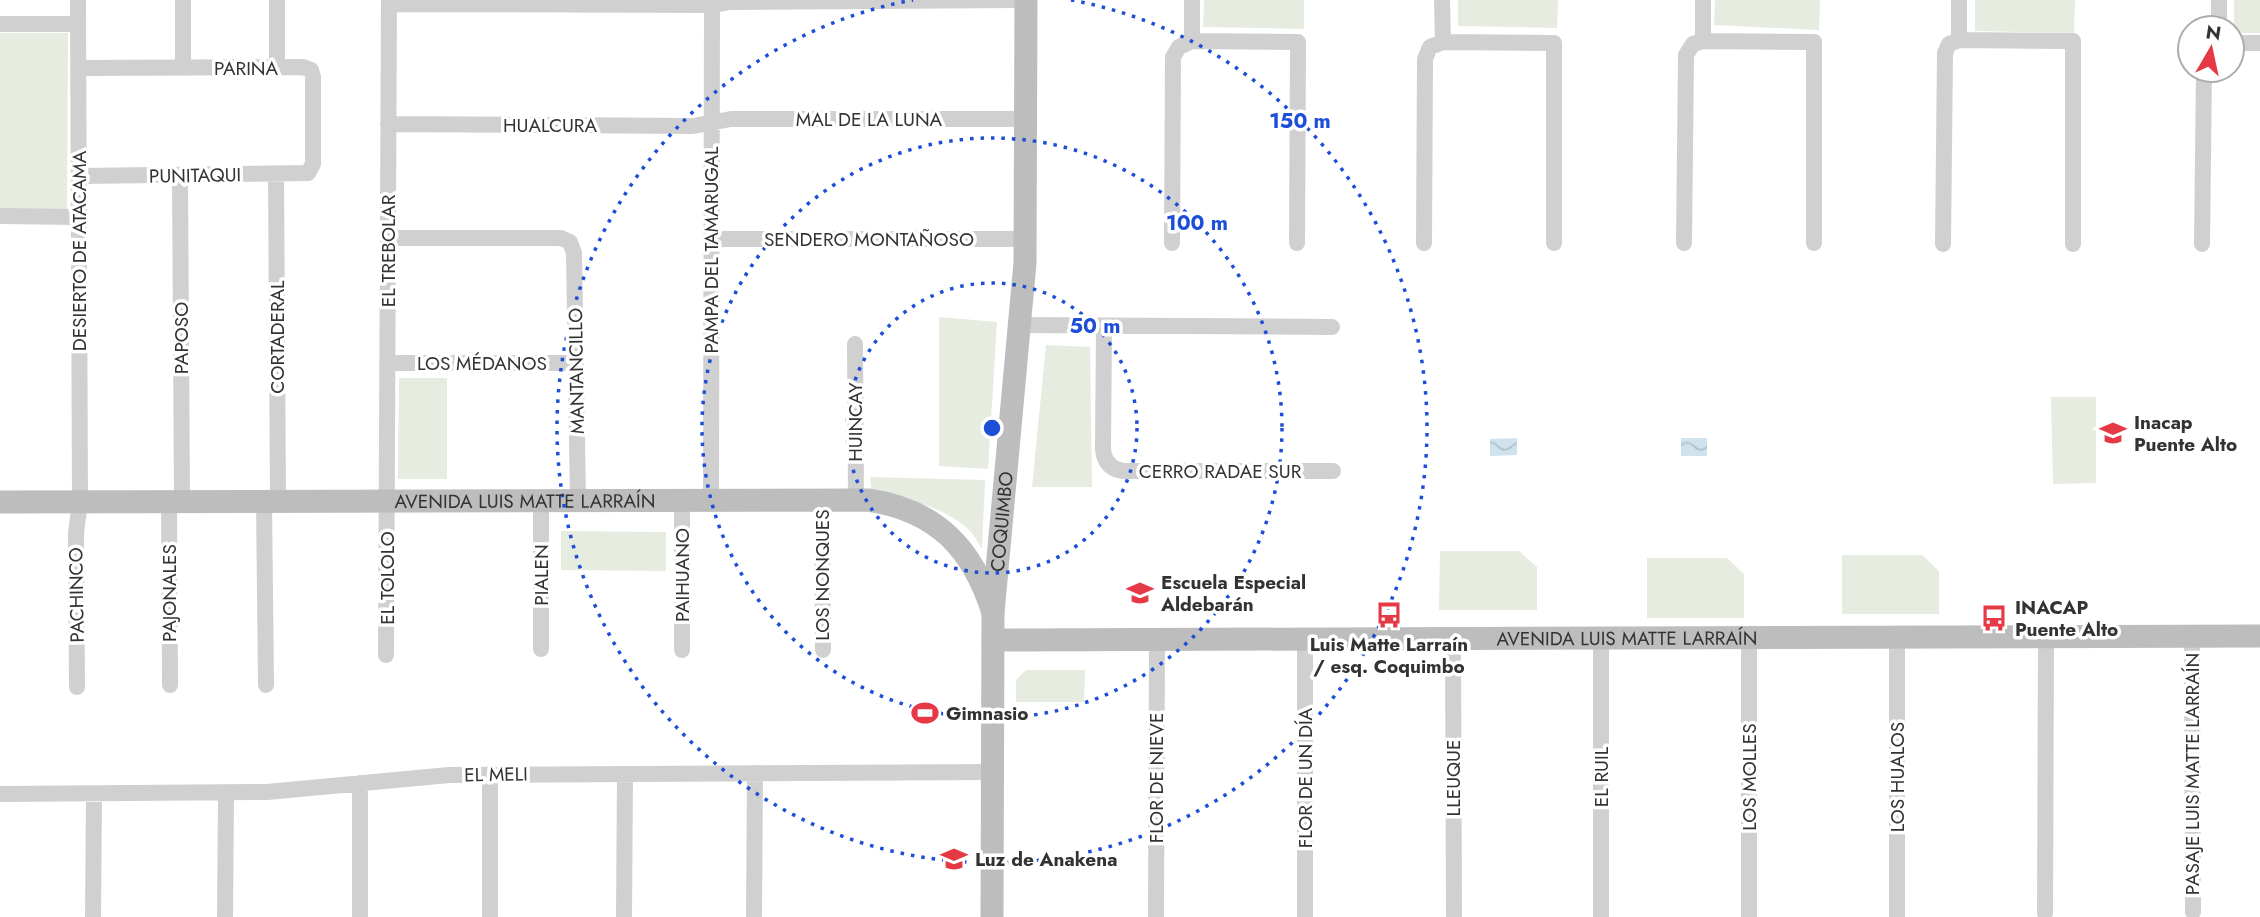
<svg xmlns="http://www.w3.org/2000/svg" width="2260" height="917" font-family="Jost,sans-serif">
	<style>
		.green { fill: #e6ecdf }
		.water { fill: url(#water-waves) }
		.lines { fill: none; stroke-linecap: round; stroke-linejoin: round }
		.street { stroke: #d0d0d0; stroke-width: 16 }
		.secondary { stroke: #bdbdbd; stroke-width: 23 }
		.ring { fill: none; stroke: #1d4ed8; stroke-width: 3.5; stroke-dasharray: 3.5 7 }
		.labels { text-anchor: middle; stroke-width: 7; stroke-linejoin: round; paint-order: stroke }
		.street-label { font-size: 19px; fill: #333; stroke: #fff }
		.poi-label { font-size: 19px; font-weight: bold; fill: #333; stroke: #fff; text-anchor: start }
		.centre { fill: #1d4ed8; stroke: #fff; stroke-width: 3.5 }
		.ring-label { font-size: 21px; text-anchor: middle; font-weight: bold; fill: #1d4ed8; stroke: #fff; stroke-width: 7; stroke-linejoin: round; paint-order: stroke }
	</style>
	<defs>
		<pattern id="water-waves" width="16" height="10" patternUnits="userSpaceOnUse" patternTransform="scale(1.75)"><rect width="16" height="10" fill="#cfe2ee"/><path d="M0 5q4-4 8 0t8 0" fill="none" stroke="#b2c2cd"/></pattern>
	</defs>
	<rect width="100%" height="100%" fill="#fff"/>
	<path class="green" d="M1204,0H1304V29L1203,27Z
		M1458,0H1558L1557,28L1458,26Z
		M1715,0H1820L1819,30L1714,25Z
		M1975,0H2075L2074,33L1975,31Z
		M2234,0H2260V33H2234Z
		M0,33H68L67,210H0Z
		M939,317L997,322L988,469L939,466Z
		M1046,345L1090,347L1092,487H1032Z
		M399,378H447V479H398Z
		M2051,397H2096V483L2053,484Z
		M870,477L985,480L982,549C978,543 975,536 970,531C945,506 904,498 872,493Z
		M561,531L666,532V571L561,570Z
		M1440,551H1519L1537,567V610H1439Z
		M1842,555H1922L1939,571V614H1842Z
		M1647,558H1727L1744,574V618H1647Z
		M1026,670H1085L1084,702H1016V680Z"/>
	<path class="water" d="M1517,438V455L1490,456V439Z
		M1681,438H1707V456H1681Z"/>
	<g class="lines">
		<path class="street" d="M277,0V67
			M1192,0V41
			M1442,0L1443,42
			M2219,0V28
			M389,4L712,5L729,2L1026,0
			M0,24H78
			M1959,40V0
			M1703,41V0
			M2232,43H2260
			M78,68L303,67L311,70L313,77V164L308,173L78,176
			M183,68V0
			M388,124L693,126L731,119H1026
			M276,174L278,501
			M180,175L182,502
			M0,216L79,217
			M388,238H561L570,242L574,253L578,501
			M712,239H1026
			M1172,243L1173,57L1179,47L1192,41L1298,42L1297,243
			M1424,243L1425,59L1430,47L1443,42L1554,43V243
			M1684,243L1686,55L1693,44L1703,41L1814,42V243
			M1943,244L1945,53L1949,44L1959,40L2073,41V244
			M2202,244L2204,70
			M1020,325L1332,327
			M1104,326L1103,449C1104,461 1110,469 1123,471H1333
			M855,344L856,499
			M388,363H576
			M682,500V650
			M711,500L712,0
			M822,500L823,650
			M264,501L266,685
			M541,501V649
			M169,502L170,685
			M2192,636L2193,912
			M1453,638L1454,917
			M1601,638V917
			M1749,638V917
			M1305,639V917
			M386,655L389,0
			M77,687L76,533L80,502L78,0
			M490,774V917
			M360,783V917
			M0,794L267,792L449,775L993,772
			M2045,913L2046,637
			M93,917L94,794
			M225,917L226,793
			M624,917L625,774
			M754,917L755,773
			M1156,917L1157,639
			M1897,917V637"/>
		<g class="secondary">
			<path id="s1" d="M0,502L868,500C937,510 973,549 993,613"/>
			<path id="s2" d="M993,640L2260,636"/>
			<path id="s3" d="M992,917L993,613L1025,263L1026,0"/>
		</g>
	</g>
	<g class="ring">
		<circle cx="992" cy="428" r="145"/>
		<circle cx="992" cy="428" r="290"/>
		<path d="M1071 0A435 435 0 1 1 913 0"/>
	</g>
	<defs>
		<g id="university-bare" transform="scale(2.1)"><path d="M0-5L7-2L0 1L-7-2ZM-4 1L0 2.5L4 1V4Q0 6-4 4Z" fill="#e63946" stroke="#fff" stroke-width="2.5" paint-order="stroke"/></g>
		<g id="school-bare" transform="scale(2.1)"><path d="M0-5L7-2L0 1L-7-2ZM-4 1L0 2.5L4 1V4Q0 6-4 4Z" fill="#e63946" stroke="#fff" stroke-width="2.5" paint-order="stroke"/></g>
		<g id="bus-bare" transform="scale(2.1)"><path d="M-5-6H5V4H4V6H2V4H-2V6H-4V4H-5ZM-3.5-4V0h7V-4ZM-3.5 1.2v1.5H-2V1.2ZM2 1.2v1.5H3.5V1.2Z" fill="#e63946" stroke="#fff" stroke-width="2.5" paint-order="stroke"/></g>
		<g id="stadium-bare" transform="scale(2.1)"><path d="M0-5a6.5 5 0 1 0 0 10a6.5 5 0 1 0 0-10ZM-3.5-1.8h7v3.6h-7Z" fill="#e63946" stroke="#fff" stroke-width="2.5" paint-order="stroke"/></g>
	</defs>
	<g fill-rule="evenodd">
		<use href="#university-bare" x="2113" y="433"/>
		<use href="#school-bare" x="1140" y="593"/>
		<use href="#bus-bare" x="1389" y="615"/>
		<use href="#bus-bare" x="1994" y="618"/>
		<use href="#stadium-bare" x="925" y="713"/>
		<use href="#school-bare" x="954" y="859"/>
	</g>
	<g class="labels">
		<g class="street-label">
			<text x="246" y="75">PARINA</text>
			<text x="869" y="126">MAL DE LA LUNA</text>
			<text x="550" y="132">HUALCURA</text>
			<text transform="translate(195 175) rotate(-1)" y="7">PUNITAQUI</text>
			<text x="869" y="246">SENDERO MONTAÑOSO</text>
			<text transform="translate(711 250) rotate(-90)" y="7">PAMPA DEL TAMARUGAL</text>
			<text transform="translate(79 251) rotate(-90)" y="7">DESIERTO DE ATACAMA</text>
			<text transform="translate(388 251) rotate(-90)" y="7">EL TREBOLAR</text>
			<text transform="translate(277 337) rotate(-90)" y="7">CORTADERAL</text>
			<text transform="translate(181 338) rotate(-90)" y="7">PAPOSO</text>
			<text x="482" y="370">LOS MÉDANOS</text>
			<text transform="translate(576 371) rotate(-91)" y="7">MANTANCILLO</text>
			<text transform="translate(855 422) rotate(-90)" y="7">HUINCAY</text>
			<text x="1220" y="478">CERRO RADAE SUR</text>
			<text dy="7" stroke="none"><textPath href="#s1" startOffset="525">AVENIDA LUIS MATTE LARRAÍN</textPath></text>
			<text dy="7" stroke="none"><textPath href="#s3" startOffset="396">COQUIMBO</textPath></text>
			<text transform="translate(541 575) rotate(-90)" y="7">PIALEN</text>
			<text transform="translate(682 575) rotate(-90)" y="7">PAIHUANO</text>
			<text transform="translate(822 575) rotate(-90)" y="7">LOS NONQUES</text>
			<text transform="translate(387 578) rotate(-90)" y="7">EL TOLOLO</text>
			<text transform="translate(169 593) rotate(-90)" y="7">PAJONALES</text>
			<text transform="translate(76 595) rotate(-91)" y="7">PACHINCO</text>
			<text dy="7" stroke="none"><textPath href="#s2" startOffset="634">AVENIDA LUIS MATTE LARRAÍN</textPath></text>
			<text transform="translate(496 774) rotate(-1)" y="7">EL MELI</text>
			<text transform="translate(2192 774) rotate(-90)" y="7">PASAJE LUIS MATTE LARRAÍN</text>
			<text transform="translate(1601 777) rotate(-90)" y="7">EL RUIL</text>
			<text transform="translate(1749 777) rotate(-90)" y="7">LOS MOLLES</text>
			<text transform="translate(1897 777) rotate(-90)" y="7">LOS HUALOS</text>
			<text transform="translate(1156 778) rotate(-90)" y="7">FLOR DE NIEVE</text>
			<text transform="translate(1305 778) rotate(-90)" y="7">FLOR DE UN DÍA</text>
			<text transform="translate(1453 778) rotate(-90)" y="7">LLEUQUE</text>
		</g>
		<g class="poi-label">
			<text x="2134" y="429">Inacap<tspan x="2134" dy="22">Puente Alto</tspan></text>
			<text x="1161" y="589">Escuela Especial<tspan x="1161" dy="22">Aldebarán</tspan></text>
			<text x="2015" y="614">INACAP<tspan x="2015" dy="22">Puente Alto</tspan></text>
			<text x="1389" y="651" text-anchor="middle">Luis Matte Larraín<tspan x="1389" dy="22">/ esq. Coquimbo</tspan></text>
			<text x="946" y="720">Gimnasio</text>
			<text x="975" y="866">Luz de Anakena</text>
		</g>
	</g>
	<circle cx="992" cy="428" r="10" class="centre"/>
	<g class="ring-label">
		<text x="1300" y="128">150 m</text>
		<text x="1197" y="230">100 m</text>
		<text x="1095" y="333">50 m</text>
	</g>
	<g transform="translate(2211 49) rotate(9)"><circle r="33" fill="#ffffff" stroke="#adadad" stroke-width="2"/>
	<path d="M0-5L12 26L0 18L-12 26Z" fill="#e63946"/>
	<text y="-10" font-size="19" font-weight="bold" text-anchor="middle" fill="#333333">N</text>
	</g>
</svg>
